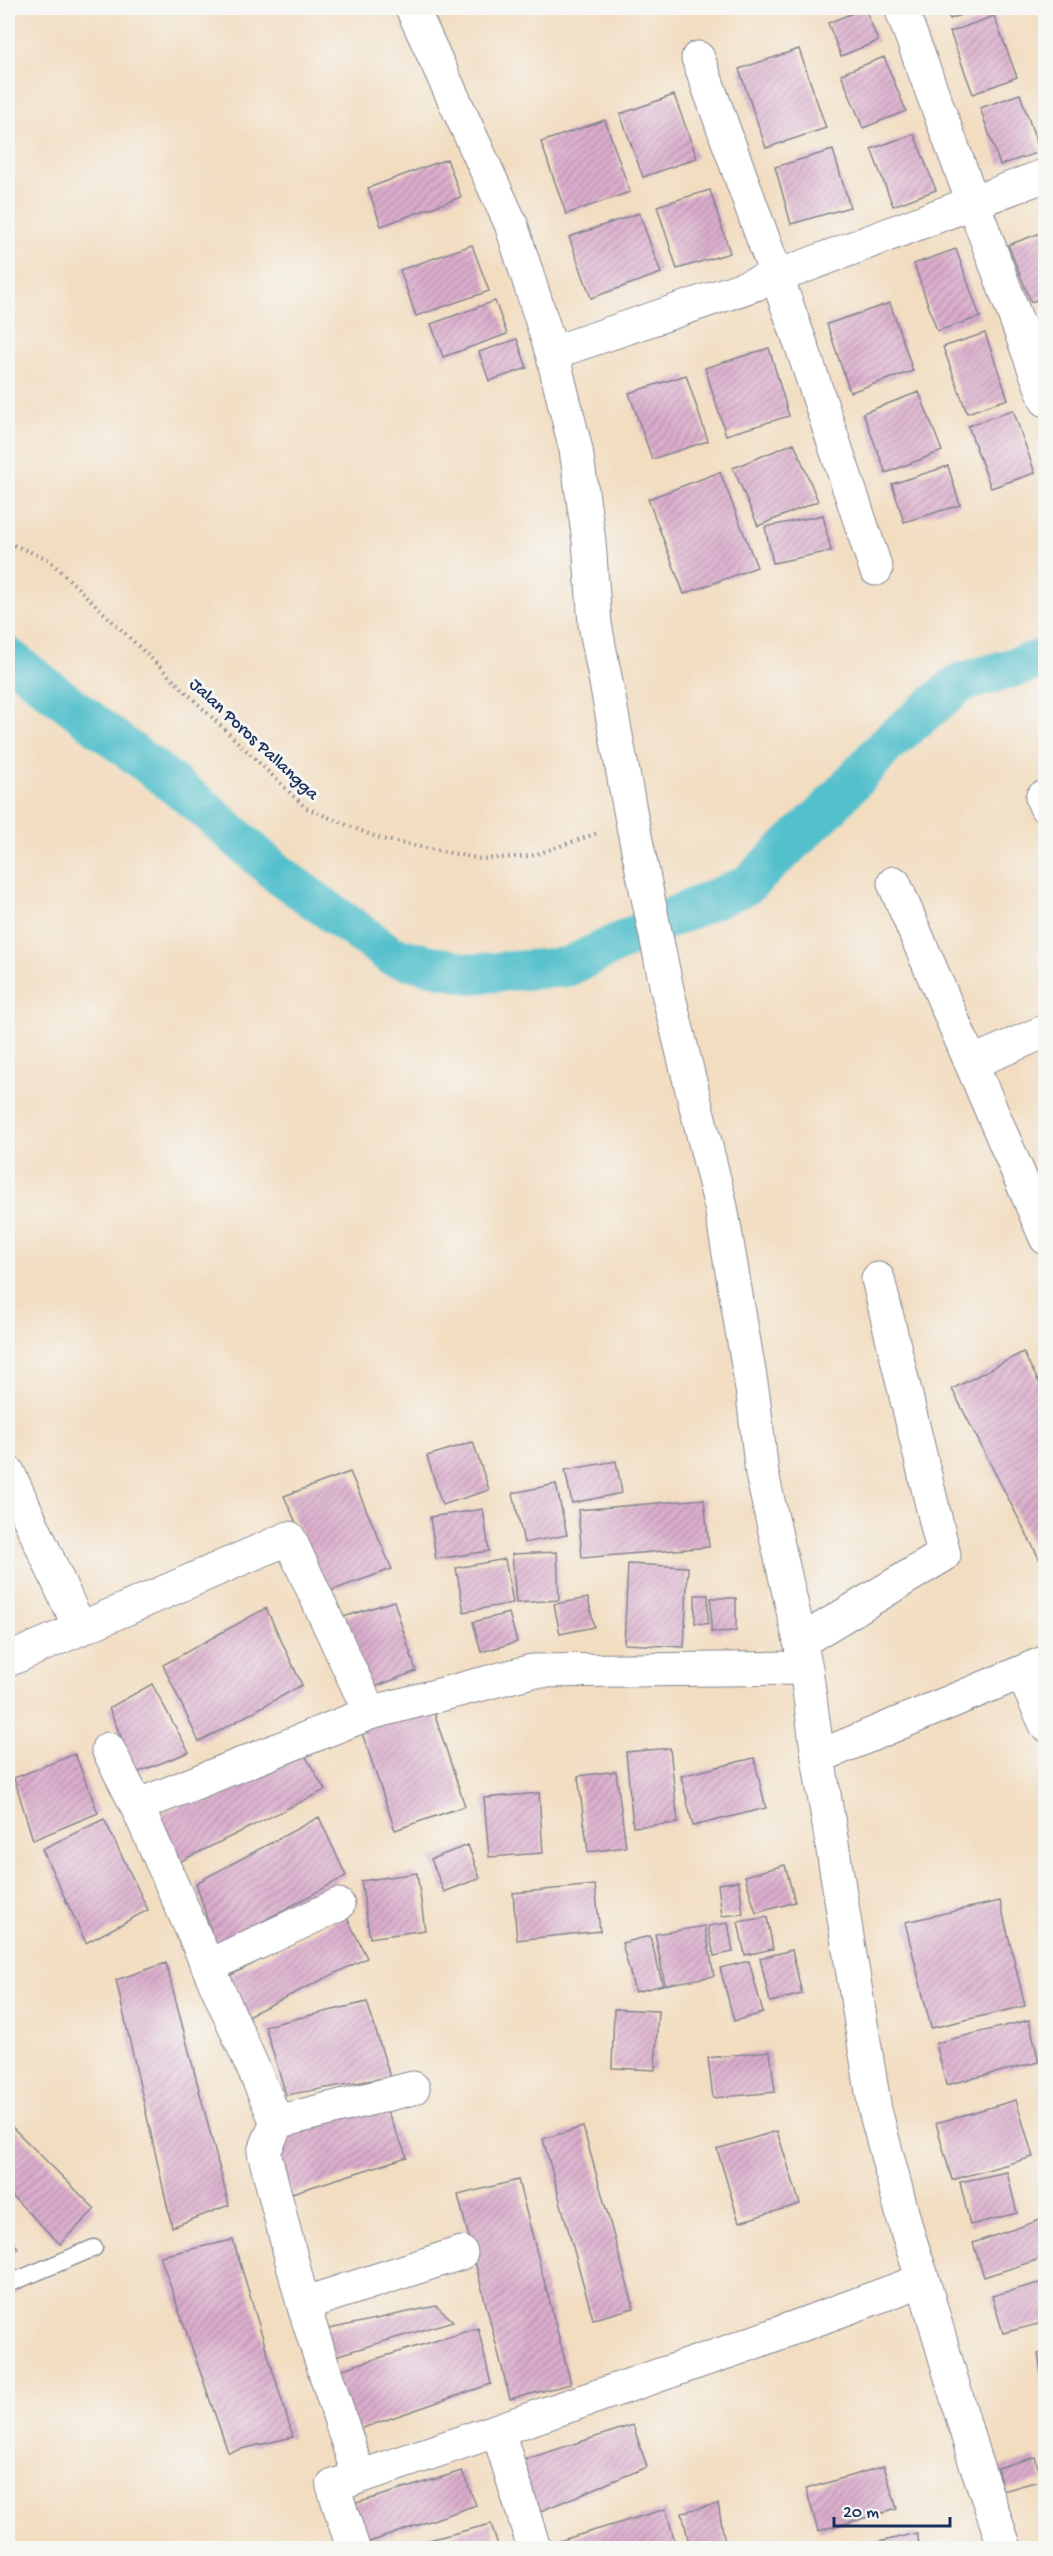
<svg xmlns="http://www.w3.org/2000/svg" width="1053" height="2556" font-family="'Gochi Hand',sans-serif">
	<style>
		.lines { fill: none; stroke-linecap: round; stroke-linejoin: round }
		.canal { stroke: #53c0cc; stroke-width: 40 }
		.building { fill: url(#building-hatch) }
		.service-casing { stroke: #868690; stroke-width: 19 }
		.minor-casing { stroke: #868690; stroke-width: 35 }
		.path { stroke: #868690; stroke-width: 4; stroke-dasharray: 1.5 4.5; stroke-linecap: butt }
		.service { stroke: #fff; stroke-width: 16 }
		.minor { stroke: #fff; stroke-width: 33 }
		.labels { text-anchor: middle; stroke-width: 6; stroke-linejoin: round; paint-order: stroke }
		.street-label { font-size: 18px; fill: #1b2f5e; stroke: #f6f6f2 }
	</style>
	<defs>
		<pattern id="building-hatch" width="6" height="6" patternUnits="userSpaceOnUse" patternTransform="scale(1.5)"><rect width="6" height="6" fill="#dbadcc"/><path d="M-1 1l2-2M0 6l6-6M5 7l2-2" fill="none" stroke="#b18da9"/></pattern>
	</defs>
	<rect width="100%" height="100%" fill="#f6f6f2"/>
	<filter id="ink" filterUnits="userSpaceOnUse"><feTurbulence type="fractalNoise" baseFrequency=".0167" numOctaves="2"/><feDisplacementMap in="SourceGraphic" scale="12" xChannelSelector="R" yChannelSelector="G"/><feConvolveMatrix kernelMatrix="1 2 1 2 8 2 1 2 1" color-interpolation-filters="sRGB"/></filter>
	<filter id="wash" filterUnits="userSpaceOnUse"><feTurbulence type="fractalNoise" baseFrequency=".008" numOctaves="4" result="noise"/><feDisplacementMap in="SourceGraphic" scale="24" xChannelSelector="R" yChannelSelector="G"/><feGaussianBlur stdDeviation="1.35" result="paint"/><feColorMatrix in="noise" values="0 0 0 0 0 0 0 0 0 0 0 0 0 0 0 0 0 1.4 0 .05"/><feComposite in="paint" operator="in"/></filter>
	<g filter="url(#wash)">
		<rect width="100%" height="100%" fill="#f2ddc1"/>
		<g class="lines">
			<path class="canal" d="M8,657L199,804L278,874L392,956L471,974L567,967L672,917L747,885L827,810L889,742L960,683L1046,658"/>
		</g>
		<g id="blocks">
			<path class="building" d="M865,8L878,41L841,56L828,23Z
				M946,8H980L950,19Z
				M994,16L1017,77L973,94L950,32Z
				M799,49L826,128L766,148L739,69Z
				M884,57L906,111L863,128L841,74Z
				M1020,94L1040,152L1000,165L980,108Z
				M674,95L697,158L643,177L620,114Z
				M605,120L630,192L566,214L541,142Z
				M914,134L936,190L893,206L871,149Z
				M833,150L850,207L791,224L775,167Z
				M447,159L461,197L381,226L368,188Z
				M710,190L730,253L677,269L657,206Z
				M639,213L661,273L591,298L569,237Z
				M1046,231V296L1031,302L1008,245Z
				M472,245L489,291L416,316L400,270Z
				M956,249L980,317L937,331L914,264Z
				M495,301L507,334L443,357L431,324Z
				M890,303L913,371L850,392L827,324Z
				M985,333L1008,399L967,413L943,347Z
				M517,339L527,368L489,381L479,352Z
				M769,348L789,416L726,435L705,368Z
				M686,375L708,441L652,459L629,393Z
				M919,392L942,451L886,473L863,413Z
				M1013,410L1035,473L991,488L968,426Z
				M794,443L818,501L758,526L733,468Z
				M948,466L960,505L904,522L892,484Z
				M720,472L757,567L684,594L648,499Z
				M823,515L831,551L773,563L765,527Z
				M1023,1352L1046,1396V1572L952,1389Z
				M473,1442L489,1490L442,1505L427,1456Z
				M616,1461L622,1493L572,1503L565,1470Z
				M350,1472L392,1569L327,1592L284,1496Z
				M556,1484L567,1535L524,1543L513,1493Z
				M704,1499L709,1547L582,1558L578,1510Z
				M483,1509L489,1551L436,1559L430,1517Z
				M557,1552L559,1600L516,1603L512,1554Z
				M505,1559L513,1603L464,1612L456,1568Z
				M628,1564L688,1567L684,1647L624,1644Z
				M695,1595H708V1624L695,1623Z
				M588,1598L594,1627L560,1634L554,1604Z
				M711,1598H736V1631L711,1632Z
				M394,1601L416,1671L362,1692L337,1619Z
				M266,1608L302,1685L199,1742L163,1665Z
				M509,1613L517,1642L481,1652L473,1622Z
				M152,1684L189,1752L136,1773L109,1708Z
				M430,1701L465,1806L395,1830L360,1727Z
				M670,1748L678,1823L633,1827L626,1752Z
				M302,1750L325,1790L175,1864L148,1820Z
				M75,1754L98,1813L33,1840L14,1778Z
				M754,1758L766,1808L693,1826L681,1776Z
				M616,1771L626,1847L588,1852L578,1776Z
				M539,1793L543,1853L489,1857L484,1798Z
				M319,1817L346,1876L216,1947L196,1883Z
				M104,1819L148,1910L86,1943L42,1849Z
				M468,1845L480,1878L444,1892L431,1859Z
				M785,1865L795,1902L756,1913L745,1876Z
				M417,1873L425,1930L370,1938L361,1881Z
				M739,1881L743,1914L722,1916L718,1884Z
				M595,1885L600,1931L517,1940L513,1893Z
				M1000,1901L1025,2006L931,2028L905,1922Z
				M346,1916L367,1958L241,2019L227,1977Z
				M767,1917L773,1949L745,1955L738,1922Z
				M728,1923L733,1952L714,1956L708,1926Z
				M705,1926L714,1976L665,1985L655,1934Z
				M650,1936L663,1985L635,1992L622,1943Z
				M792,1950L802,1994L770,2002L760,1958Z
				M749,1961L763,2013L734,2021L720,1968Z
				M166,1963L229,2205L172,2227L116,1980Z
				M367,2002L390,2077L286,2095L265,2026Z
				M614,2009L658,2011L655,2070L612,2068Z
				M1029,2020L1039,2062L946,2085L936,2043Z
				M770,2051L775,2092L713,2098L708,2058Z
				M382,2099L407,2157L292,2193L269,2139Z
				M1016,2100L1033,2157L952,2180L936,2123Z
				M8,2123L95,2209L60,2244L8,2192Z
				M583,2127L634,2308L593,2319L543,2139Z
				M777,2131L800,2204L739,2222L717,2149Z
				M1007,2172L1017,2213L970,2225L960,2182Z
				M518,2180L571,2384L510,2399L458,2195Z
				M1046,2218V2257L984,2277L973,2243Z
				M8,2237L18,2248L8,2259Z
				M233,2240L293,2437L228,2452L160,2256Z
				M1046,2281V2322L1003,2333L992,2296Z
				M436,2306L453,2321L318,2361L310,2333Z
				M478,2328L491,2384L339,2436L319,2376Z
				M1046,2353V2391L1044,2392L1038,2354Z
				M633,2425L647,2467L531,2515L517,2462Z
				M1035,2457L1042,2480L1003,2491L997,2468Z
				M884,2466L897,2509L818,2531L806,2489Z
				M462,2471L476,2505L352,2548L337,2509Z
				M718,2504L726,2548H690L682,2512Z
				M666,2509L676,2546L668,2548H543L542,2546Z
				M491,2524L499,2548H398Z
				M917,2533L920,2548H854Z"/>
		</g>
	</g>
	<g filter="url(#ink)">
		<use href="#blocks" fill-opacity="0" stroke="#868690" stroke-width="1.5"/>
		<g class="lines">
			<g class="service-casing">
				<path id="service" d="M8,2284L94,2248"/>
			</g>
			<g class="minor-casing">
				<path id="minor" d="M412,8L511,224L552,353L576,450L589,541L595,624L632,821L667,989L721,1207L753,1395L762,1474L806,1668L818,1757L875,2110L907,2231L923,2280L974,2458L1005,2548
					M901,8L1046,400
					M698,58L802,347L876,569
					M552,353L776,277L1046,175
					M1042,798L1046,807
					M894,883L1046,1238
					M971,1063L1046,1031
					M8,1472L80,1629
					M800,1642L944,1555L878,1279
					M8,1660L289,1538L370,1713
					M1022,1673L1046,1725
					M108,1749L137,1806L277,2122L264,2152L303,2304L359,2477
					M818,1757L1046,1662
					M137,1806L370,1713L532,1671L806,1668
					M208,1966L338,1905
					M277,2122L413,2088
					M303,2304L461,2253
					M498,2431L534,2548
					M353,2548L333,2486L736,2349L923,2280"/>
			</g>
			<path class="path" d="M8,543L48,559L306,808L381,839L481,859L531,856L598,833"/>
			<use href="#service" class="service"/>
			<use href="#minor" class="minor"/>
		</g>
	</g>
	<g class="labels">
		<g class="street-label">
			<text transform="translate(255 738) rotate(43)" y="6">Jalan Poros Pallangga</text>
		</g>
	</g>
	<rect width="1053" height="2556" fill="none" stroke="#f6f6f2" stroke-width="30"/>
	<path d="M834 2517v9h116v-9" fill="none" stroke="#1b2f5e" stroke-width="3"/>
	<text x="843" y="2517" font-size="18" fill="#1b2f5e" stroke="#f6f6f2" stroke-width="4.5" paint-order="stroke">20 m</text>
</svg>
